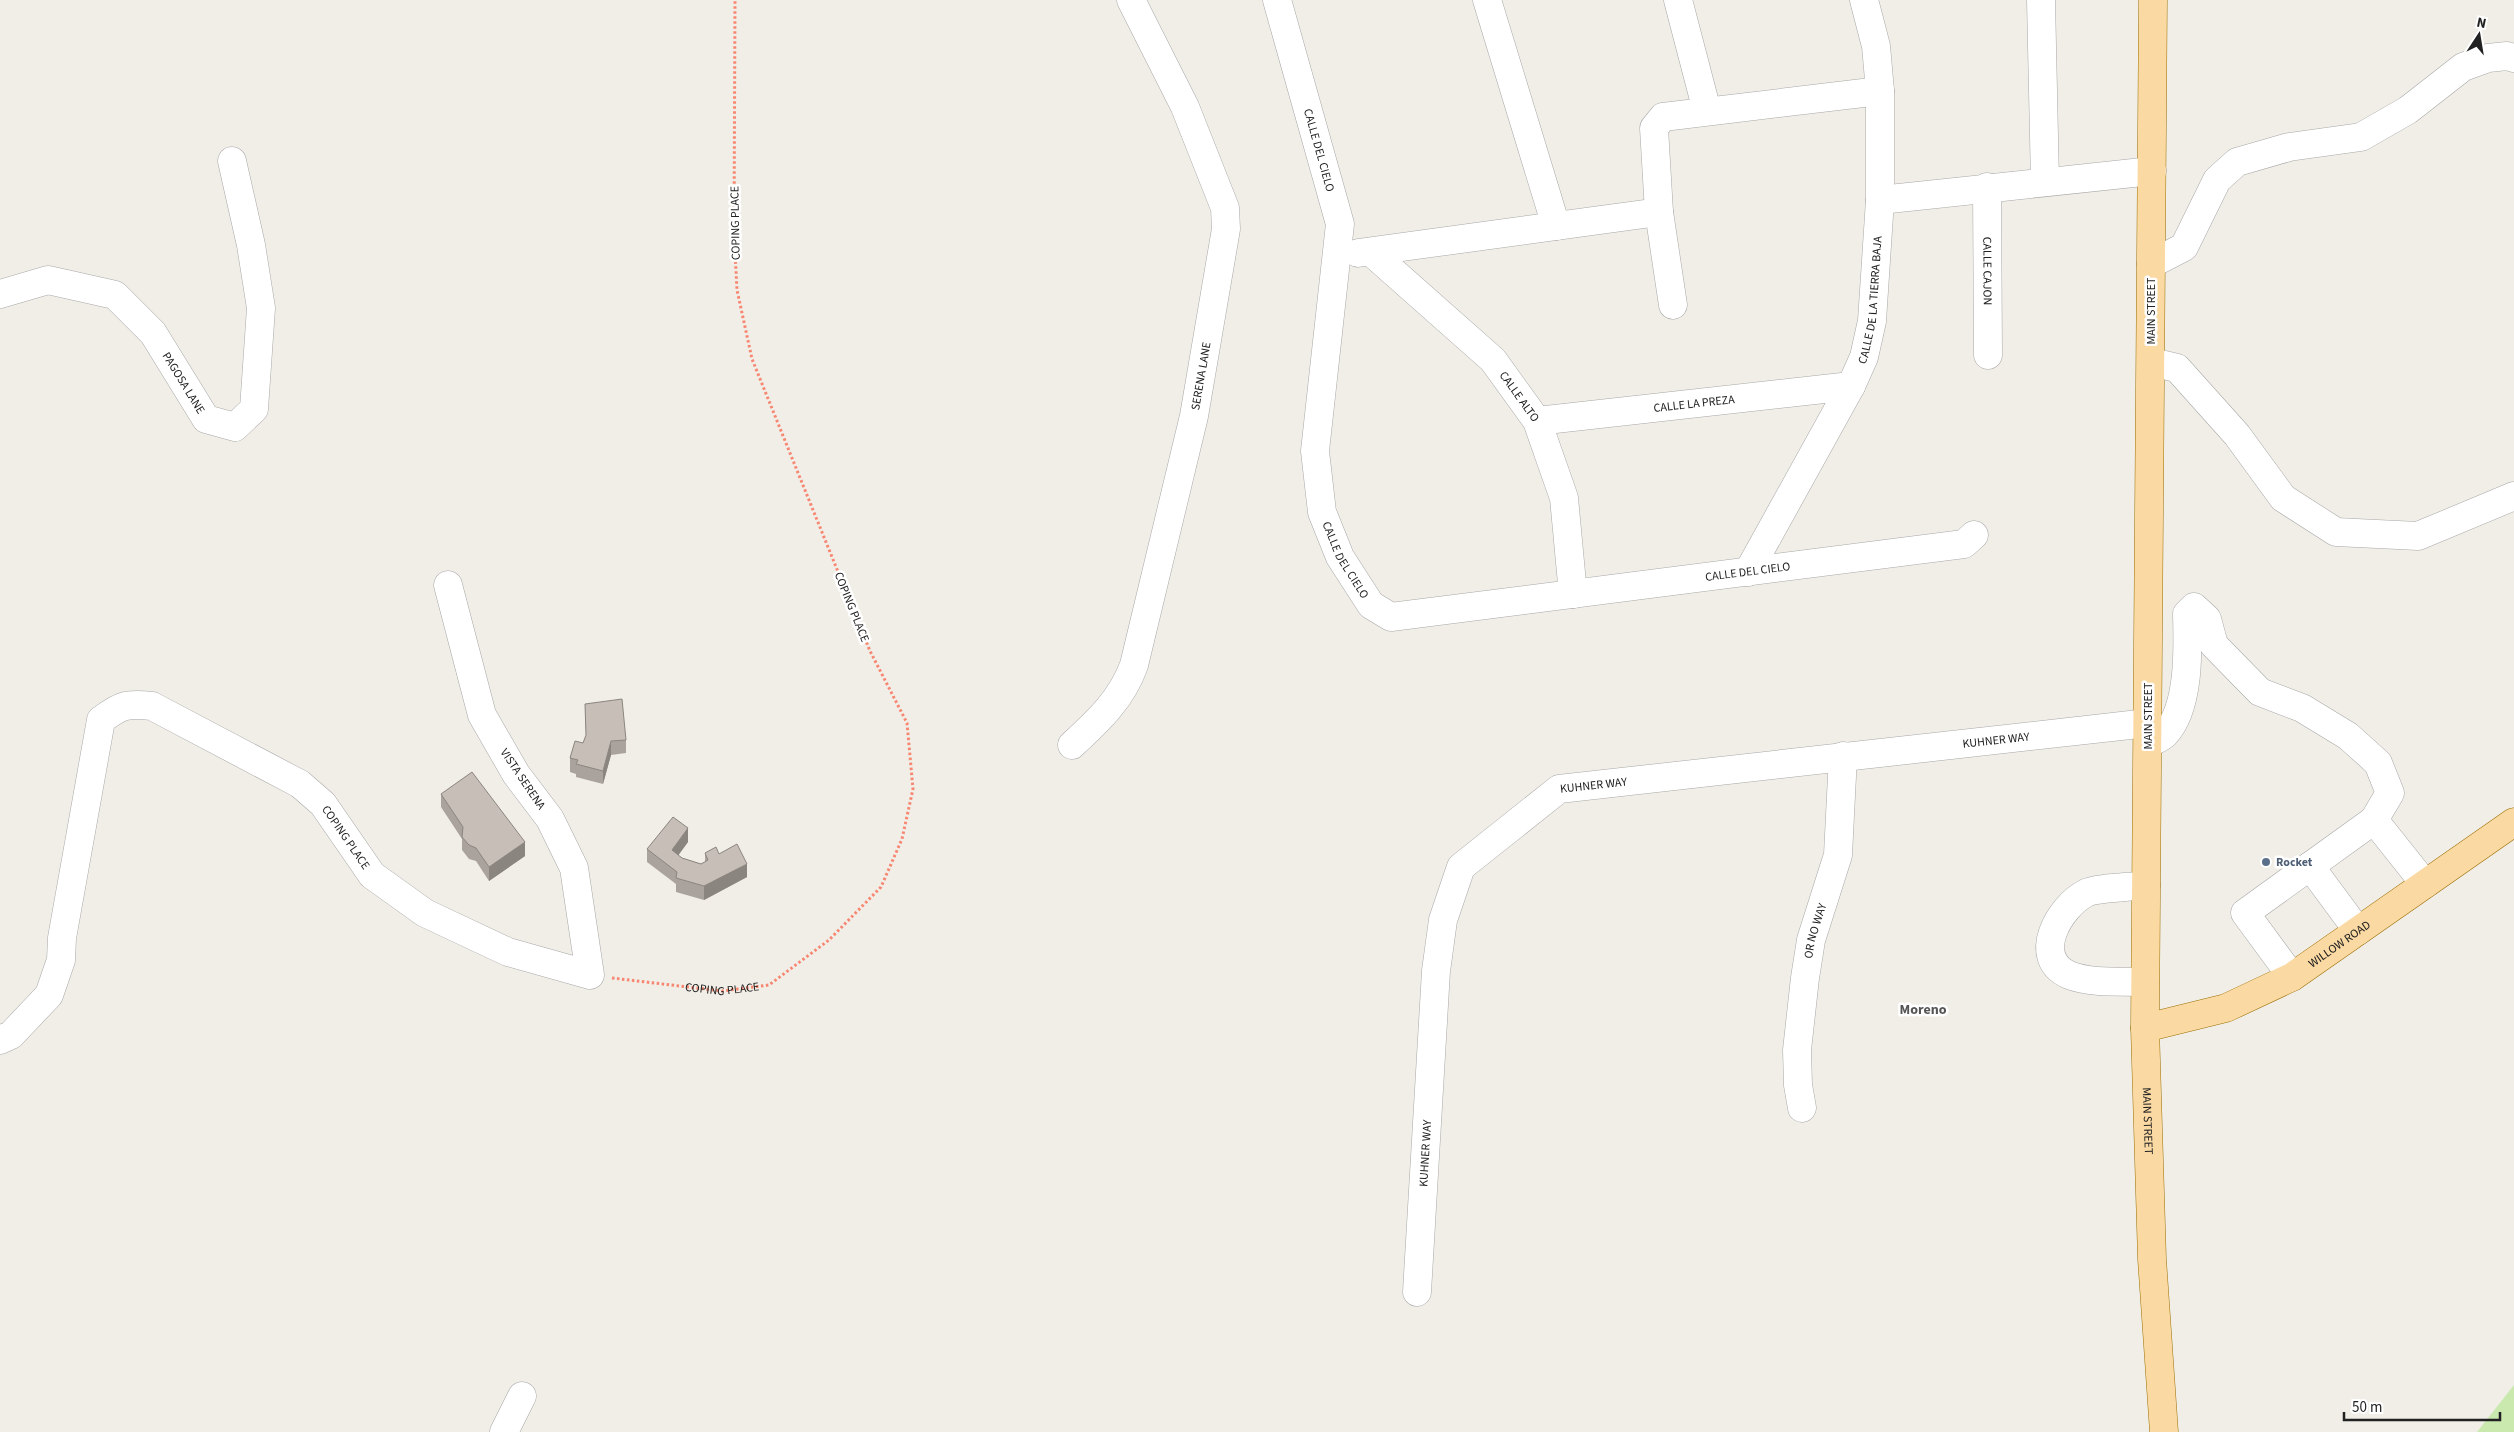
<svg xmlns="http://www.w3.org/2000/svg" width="2514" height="1432" font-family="'Source Sans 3',sans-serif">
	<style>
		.grass { fill: #c9e9af }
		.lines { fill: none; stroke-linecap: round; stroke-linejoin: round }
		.minor-casing { stroke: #a8a8a8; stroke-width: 29 }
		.major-casing { stroke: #9b7003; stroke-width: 29 }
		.path { stroke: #f78772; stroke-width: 3; stroke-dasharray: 2.5 2.5; stroke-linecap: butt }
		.minor { stroke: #fff; stroke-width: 28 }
		.major { stroke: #fad9a3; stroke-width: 28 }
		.wall { fill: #aaa39d }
		.shaded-wall { fill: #8b8580 }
		.building { fill: #c6beb7; stroke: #8b8580 }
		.service-dot { fill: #5c6f8a; stroke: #fff; stroke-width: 2 }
		.labels { text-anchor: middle; stroke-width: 5; stroke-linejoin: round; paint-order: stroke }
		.street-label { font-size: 12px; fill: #212121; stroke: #fff }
		.service-label { font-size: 12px; font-weight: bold; fill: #4e5e75; stroke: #fff; text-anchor: start }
		.neighbourhood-label { font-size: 14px; font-weight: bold; fill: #545454; stroke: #fff }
	</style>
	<rect width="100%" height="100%" fill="#f1eee7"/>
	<path class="grass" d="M2514,1385V1432H2477Z"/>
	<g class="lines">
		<g class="minor-casing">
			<g id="minor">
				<path id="s2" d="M1277,0L1340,224L1315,451L1322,512L1340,557L1371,605L1391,617L1964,544L1974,535"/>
				<path d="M1487,0L1556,226"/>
				<path d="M1678,0L1707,111"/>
				<path d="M2041,0L2045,182"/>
				<path id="s3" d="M1987,187L1988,355"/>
				<path d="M1880,200L2152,171"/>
				<path id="s4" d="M1371,252L1493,360L1537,421L1564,498L1573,594"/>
				<path d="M1358,253L1659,212"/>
				<path d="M2151,264L2184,247L2217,180L2237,162L2289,147L2361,137L2408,110L2463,67L2488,58L2507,56L2514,58"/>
				<path id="s5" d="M0,294L48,280L115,295L153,333L206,419L235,427L254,409L261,308L251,245L232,161"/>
				<path d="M1673,305L1659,212L1654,128L1663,117L1880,91"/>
				<path d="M2151,362L2177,368L2237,435L2283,498L2336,532L2418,536L2514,496"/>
				<path id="s6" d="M1537,421L1851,386"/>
				<path id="s7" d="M1748,572L1851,386L1864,357L1872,321L1880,200V91L1876,46L1864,0"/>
				<path d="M2148,744C2153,741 2161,738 2165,734C2190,708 2188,648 2187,614L2194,607L2207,619L2214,645L2260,692L2302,708L2348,736L2378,763L2390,793L2374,820"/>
				<path id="s8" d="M1072,745C1098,721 1122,699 1134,665L1194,416L1226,229L1225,208L1185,107L1131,0"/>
				<path d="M2310,866L2358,931"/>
				<path d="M2292,977L2245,913L2374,820L2425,884"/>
				<path d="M2145,982C2121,981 2092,984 2069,975C2030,958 2059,907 2086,893C2095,888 2133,887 2146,885"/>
				<path id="s9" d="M0,1040L11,1035L49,995L61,960L62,938L101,720C121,705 127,703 152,706L300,784L323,804L372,875L425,913L508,952L590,975L574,868L550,819L516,774L482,715L448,585"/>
				<path id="s10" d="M1802,1108L1798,1085L1797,1050L1805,978L1811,940L1838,855L1843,756"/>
				<path id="s11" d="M1417,1292L1436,971L1443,920L1461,867L1559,789L2148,723"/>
				<path d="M504,1432L522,1396"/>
			</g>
		</g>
		<g class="major-casing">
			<g id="major">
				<path id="s12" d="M2153,0L2145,1028L2152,1259L2164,1432"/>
				<path id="s13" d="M2145,1028L2226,1008L2292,977L2514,822"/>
			</g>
		</g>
		<path class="path" id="s1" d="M612,978L722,991L769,985L829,940L881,887L902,839L913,789L907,723L870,651L752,359L737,290L734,233L735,0"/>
		<use href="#minor" class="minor"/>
		<use href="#major" class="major"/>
	</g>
	<path class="wall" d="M585,704L626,740V753L611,755L603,784L576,777V774L570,772V758L583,743L586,736Z
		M441,794L525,856L489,881L476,861L469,859L462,850V839L441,807Z
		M688,842L678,855L682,858L701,864L705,862V853L719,854L747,877L704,900L676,892V884L647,862V849Z"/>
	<path class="shaded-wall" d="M611,741V755L603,784V771Z
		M688,828V842L672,864V850Z
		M525,842V856L489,881V867Z
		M747,864V877L704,900V886Z"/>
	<path class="building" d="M622,699L626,740L611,741L603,771L576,764L578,760L570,758L575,741L583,743L586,735L585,704Z
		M472,772L525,842L489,867L476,848L469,845L462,837L463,827L441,794Z
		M673,817L688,828L672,850L682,858L701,864L708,860L705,853L716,847L719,854L737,844L747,864L704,886L676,878L677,872L647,849Z"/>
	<circle class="service-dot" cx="2266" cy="862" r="5"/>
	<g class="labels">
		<g class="street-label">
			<text dy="4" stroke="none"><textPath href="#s2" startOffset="156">CALLE DEL CIELO</textPath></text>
			<text transform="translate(735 223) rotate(-91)" y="4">COPING PLACE</text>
			<text dy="4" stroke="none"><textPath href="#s3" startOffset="84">CALLE CAJON</textPath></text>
			<text dy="4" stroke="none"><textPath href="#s7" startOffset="302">CALLE DE LA TIERRA BAJA</textPath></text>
			<text transform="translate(2151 311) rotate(-90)" y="4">MAIN STREET</text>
			<text dy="4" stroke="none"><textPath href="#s8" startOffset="399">SERENA LANE</textPath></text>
			<text dy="4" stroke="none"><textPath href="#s5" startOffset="231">PAGOSA LANE</textPath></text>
			<text dy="4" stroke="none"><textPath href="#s4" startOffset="208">CALLE ALTO</textPath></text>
			<text dy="4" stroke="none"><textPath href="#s6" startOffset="158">CALLE LA PREZA</textPath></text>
			<text dy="4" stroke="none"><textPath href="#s2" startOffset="576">CALLE DEL CIELO</textPath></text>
			<text dy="4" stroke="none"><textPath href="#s2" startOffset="1011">CALLE DEL CIELO</textPath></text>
			<text transform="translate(852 607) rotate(68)" y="4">COPING PLACE</text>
			<text transform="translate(2148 716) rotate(-90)" y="4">MAIN STREET</text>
			<text dy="4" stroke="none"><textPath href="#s11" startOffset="994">KUHNER WAY</textPath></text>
			<text transform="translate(523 779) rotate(56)" y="4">VISTA SERENA</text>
			<text dy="4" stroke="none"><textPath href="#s11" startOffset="589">KUHNER WAY</textPath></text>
			<text dy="4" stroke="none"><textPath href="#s9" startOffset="641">COPING PLACE</textPath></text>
			<text dy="4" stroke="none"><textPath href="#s10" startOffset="179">OR NO WAY</textPath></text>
			<text dy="4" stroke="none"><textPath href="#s13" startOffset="214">WILLOW ROAD</textPath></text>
			<text dy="4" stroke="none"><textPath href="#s1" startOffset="111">COPING PLACE</textPath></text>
			<text dy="4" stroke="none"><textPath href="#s12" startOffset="1121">MAIN STREET</textPath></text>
			<text dy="4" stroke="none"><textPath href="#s11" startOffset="139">KUHNER WAY</textPath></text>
		</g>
		<g class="service-label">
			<text x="2276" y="866">Rocket</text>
		</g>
		<g class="neighbourhood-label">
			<text x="1923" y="1014">Moreno</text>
		</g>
	</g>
	<g transform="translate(2479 35) rotate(12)" stroke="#ffffff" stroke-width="4" paint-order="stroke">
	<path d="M0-4L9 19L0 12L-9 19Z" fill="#212121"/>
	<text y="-8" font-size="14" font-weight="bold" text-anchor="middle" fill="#212121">N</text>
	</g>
	<path d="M2344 1412v8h156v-8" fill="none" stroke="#212121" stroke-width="2.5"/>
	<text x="2352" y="1412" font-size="15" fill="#212121" stroke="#ffffff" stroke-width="4" paint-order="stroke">50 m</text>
</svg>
